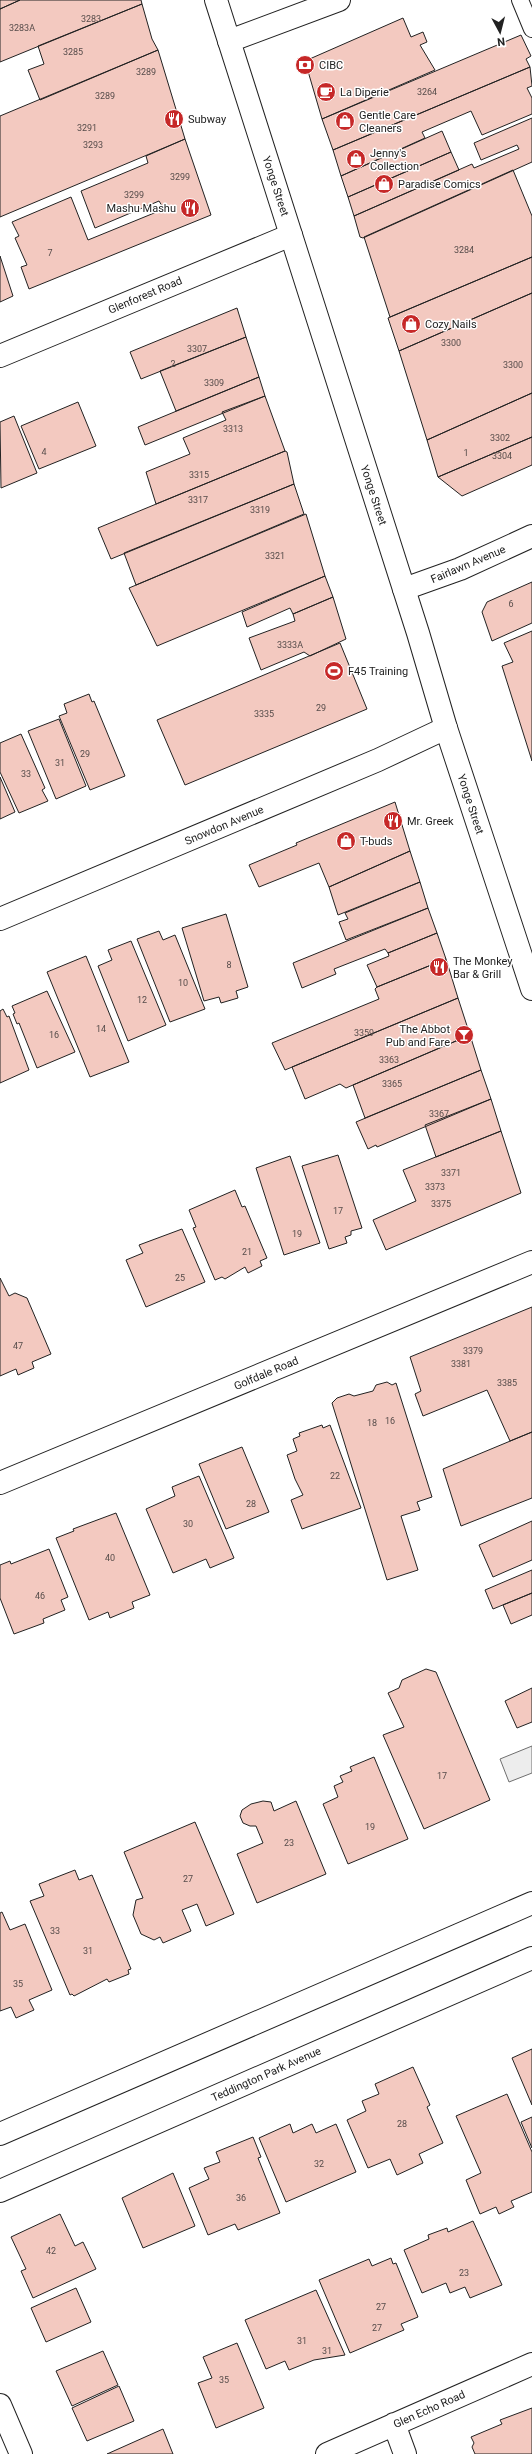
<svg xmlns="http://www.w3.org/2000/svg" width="532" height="2454" font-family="Roboto,sans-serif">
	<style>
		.parking { fill: #ededed; stroke: #6f6f6f }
		.building { fill: #f3c9c0; stroke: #222 }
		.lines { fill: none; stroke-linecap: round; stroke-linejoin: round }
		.service-casing { stroke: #222; stroke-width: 18 }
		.minor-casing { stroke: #222; stroke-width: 24 }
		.primary-casing { stroke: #222; stroke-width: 24 }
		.service { stroke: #fff; stroke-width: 16 }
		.minor { stroke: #fff; stroke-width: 22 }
		.primary { stroke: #fff; stroke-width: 22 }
		.labels { text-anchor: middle; stroke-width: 3; stroke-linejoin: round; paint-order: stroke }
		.number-label { font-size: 9px; fill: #564c4a }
		.poi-label { font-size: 11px; fill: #222; stroke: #fff; text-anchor: start }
		.street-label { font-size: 11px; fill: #222; stroke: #fff }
	</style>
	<rect width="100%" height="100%" fill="#fff"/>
	<path class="parking" d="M532,1746V1773L509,1782L500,1759Z"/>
	<path class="building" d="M0,0H20L0,9Z
		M20,0H141L142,4L0,62V9Z
		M142,4L152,39L158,50L40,100L28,70L44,64L38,46Z
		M403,18L411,37L423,32L427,42L420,45L435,70L322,119L305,61Z
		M521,35L531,56L526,59L530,67L333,150L322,119Z
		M158,50L185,139L0,217V116Z
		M530,67L532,86L527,88L532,98V114L482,135L471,111L422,132L425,138L341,176L333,150Z
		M532,118V162L363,238L360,237L354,216L472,164L474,168L519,149L517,145L481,160L474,143Z
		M442,131L451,152L348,197L341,176Z
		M185,139L211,215L29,289L21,267L27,265L15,238L19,236L12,222L71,197L88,240L164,209L159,201L95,228L81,191L148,163L146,156Z
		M451,152L459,170L354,216L348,197Z
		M513,170L532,216V257L390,317L364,237Z
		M0,256L13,296L0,302Z
		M532,257V293L399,351L388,318Z
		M532,293V393L427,440L399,351Z
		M237,308L246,337L141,379L130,352Z
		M246,337L259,377L176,411L160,371Z
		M259,377L265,396L145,445L138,427Z
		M532,393V437L438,477L427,440Z
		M265,396L285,451L156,504L146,472L190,454L183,438L226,420L222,412Z
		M78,402L96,446L39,469L21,426Z
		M14,416L37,473L1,488L0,422Z
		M532,437V465L462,496L438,477Z
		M285,451L287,452L294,484L111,559L98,528Z
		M294,484L304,514L136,585L124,553Z
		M306,514L325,576L157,646L129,588Z
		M325,576L333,597L293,614L290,608L247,627L242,612Z
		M532,582V623L492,641L482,612L487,602Z
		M333,597L346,639L310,656L304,652L261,670L249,638L295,621L293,614Z
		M532,631V761L502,666L513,662L504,643Z
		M340,643L367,709L185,785L157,720Z
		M89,694L92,702L94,701L125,776L90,790L59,716L67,713L64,704Z
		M59,719L86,786L56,799L28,731Z
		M21,734L45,788L42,790L48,801L19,813L0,772V743Z
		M0,777L15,812L0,819Z
		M395,802L410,851L329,887L319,863L259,887L249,865L297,845L296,843Z
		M410,851L420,882L338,915L329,887Z
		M420,882L428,908L346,940L339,922L348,919L345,913Z
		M428,908L437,933L388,953L385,949L334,969L336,974L302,988L293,963Z
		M226,914L248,987L236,991L238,998L221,1003L219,997L204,1001L182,928Z
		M159,931L163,940L175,935L205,1009L170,1022L137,939Z
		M437,933L446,959L377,987L367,965L389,956L388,953Z
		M131,941L166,1025L128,1041L98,966L112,960L108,950Z
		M86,956L129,1062L90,1077L47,972Z
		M446,959L458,998L285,1070L272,1043L379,999L375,989L377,987Z
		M47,991L75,1052L37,1068L19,1023L17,1024L13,1014L15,1013L12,1006Z
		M458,998L470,1035L346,1088L340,1084L305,1099L292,1067Z
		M3,1009L7,1017L9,1016L29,1070L0,1083V1011Z
		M470,1035L481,1070L365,1118L353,1085Z
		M481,1070L491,1099L377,1147L376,1145L368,1149L356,1122Z
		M491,1099L501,1131L436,1157L425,1125Z
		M501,1131L521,1193L386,1250L373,1220L416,1201L403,1170Z
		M338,1155L362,1228L351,1231V1235L345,1237L347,1243L329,1249L302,1166Z
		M290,1156L320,1243L284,1255L256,1168Z
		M235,1190L242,1207L245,1206L267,1258L260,1261L262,1266L248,1273L245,1267L225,1279L222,1277L215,1280L193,1228L196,1227L189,1210Z
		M182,1229L205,1282L146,1307L126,1260L143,1253L139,1245Z
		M0,1278L9,1296L15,1293L27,1298L51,1354L32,1362L34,1368L18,1375L16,1369L0,1376Z
		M532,1307V1432L510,1441L487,1390L423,1416L415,1394L421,1391L410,1357Z
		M387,1382L392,1385L396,1383L432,1497L417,1502L420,1510L401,1516L418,1570L387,1580L332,1403L337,1398L349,1394L354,1396L373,1391L376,1385Z
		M322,1425L323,1428L330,1425L361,1508L302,1529L291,1500L303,1495L295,1479L287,1455L297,1451L293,1439L300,1436L299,1433Z
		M532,1432V1498L461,1526L443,1469Z
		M242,1447L269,1512L226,1529L199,1464Z
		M199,1476L234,1558L210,1568L206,1559L173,1573L146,1509L175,1496L172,1487Z
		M116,1513L150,1595L132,1602L134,1608L110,1618L108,1612L89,1620L56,1538L74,1531L73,1529Z
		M532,1521V1560L493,1577L479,1545Z
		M49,1549L68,1597L61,1600L65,1610L43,1619L44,1623L14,1634L0,1598V1565L10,1561L11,1564Z
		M532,1570V1593L493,1609L485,1590Z
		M532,1593V1615L511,1624L503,1605Z
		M426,1669L436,1672L490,1800L424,1829L383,1735L404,1727L388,1693L399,1688L402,1680Z
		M532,1688V1722L517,1728L505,1701Z
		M374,1757L408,1839L348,1864L323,1804L338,1797L334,1786L343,1782L340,1776L352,1771L350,1767Z
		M263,1801L271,1802L274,1811L296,1801L326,1874L257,1903L237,1854L263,1843L256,1826H250L243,1823L240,1816L242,1810L251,1804Z
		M195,1822L234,1914L206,1926L197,1904L182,1910L191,1931L163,1943L160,1937L154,1940L141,1934L133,1915L136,1900L143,1898L124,1852Z
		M75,1870L79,1880L92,1875L131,1969L128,1970L129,1974L109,1982L107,1979L74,1996L72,1994L70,1995L30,1901L44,1896L39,1884Z
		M2,1912L10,1930L25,1924L52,1990L29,2000L34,2010L16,2018L11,2007L0,2011V1913Z
		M532,2049V2105L512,2058Z
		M413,2067L430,2105L427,2107L443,2143L419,2154L423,2163L397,2175L390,2159L368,2168L347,2120L366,2111L362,2101L379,2094L375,2084Z
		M507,2094L532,2152V2192L511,2201L514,2207L499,2214L496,2207L480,2214L466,2180L481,2173L456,2116Z
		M532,2117V2148L521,2122Z
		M290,2124L293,2133L312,2124L316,2133L336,2124L356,2172L286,2202L259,2138Z
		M253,2137L261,2157L258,2158L280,2213L238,2230L235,2224L208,2235L189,2188L209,2179L204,2168L220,2162L216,2152Z
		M173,2173L195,2226L143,2248L122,2198Z
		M60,2214L75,2246L83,2242L96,2269L33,2298L21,2271L26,2269L11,2237Z
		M473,2221L502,2285L470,2298L465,2287L450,2293L446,2283L422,2293L404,2250L429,2239L428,2235L447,2228L448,2232Z
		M391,2258L393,2264L396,2263L418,2317L401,2324L404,2330L350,2353L319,2280L369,2259L372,2266Z
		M76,2288L91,2322L46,2342L31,2308Z
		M316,2290L345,2355L314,2360L289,2370L285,2361L266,2369L245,2320Z
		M237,2343L264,2408L216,2428L198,2383L212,2378L203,2357Z
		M103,2351L118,2385L72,2406L56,2371Z
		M119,2386L134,2421L87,2441L72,2408Z
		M532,2408V2454H475L472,2447L474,2443L471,2437L502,2424L500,2420Z
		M163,2429L173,2454H107Z"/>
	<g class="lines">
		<g class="service-casing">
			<path id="service" d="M520,0L532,29"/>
		</g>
		<g class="minor-casing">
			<path id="minor" d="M229,41L339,0
				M0,356L291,235
				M404,589L460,569L532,536
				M0,919L378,760L446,728
				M0,1483L532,1262
				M0,2134L532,1903
				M0,2191L532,1958
				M0,2405L21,2454
				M394,2424L405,2454
				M327,2454L532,2364"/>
		</g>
		<g class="primary-casing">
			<path id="primary" d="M216,0L418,633L446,728L532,989"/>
		</g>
		<use href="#service" class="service"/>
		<use href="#minor" class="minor"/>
		<use href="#primary" class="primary"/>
	</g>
	<defs>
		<g id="bank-disc" transform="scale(1)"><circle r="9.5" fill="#c62828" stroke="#fff"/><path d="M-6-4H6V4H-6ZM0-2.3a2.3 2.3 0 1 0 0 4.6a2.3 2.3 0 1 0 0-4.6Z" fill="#fff"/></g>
		<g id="cafe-disc" transform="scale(1)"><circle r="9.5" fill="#c62828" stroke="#fff"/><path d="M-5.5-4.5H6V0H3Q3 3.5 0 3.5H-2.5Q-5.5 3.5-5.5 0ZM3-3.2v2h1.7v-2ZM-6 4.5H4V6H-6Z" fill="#fff"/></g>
		<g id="restaurant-disc" transform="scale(1)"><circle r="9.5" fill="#c62828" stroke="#fff"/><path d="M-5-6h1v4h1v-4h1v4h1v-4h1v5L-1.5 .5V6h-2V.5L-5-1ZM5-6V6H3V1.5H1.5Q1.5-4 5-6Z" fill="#fff"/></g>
		<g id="shop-disc" transform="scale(1)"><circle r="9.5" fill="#c62828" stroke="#fff"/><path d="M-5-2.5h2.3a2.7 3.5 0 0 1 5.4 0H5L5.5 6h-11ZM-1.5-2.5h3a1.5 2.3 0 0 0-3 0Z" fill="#fff"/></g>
		<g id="stadium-disc" transform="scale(1)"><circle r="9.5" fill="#c62828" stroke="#fff"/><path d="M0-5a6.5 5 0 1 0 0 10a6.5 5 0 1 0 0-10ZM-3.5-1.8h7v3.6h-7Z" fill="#fff"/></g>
		<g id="bar-disc" transform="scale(1)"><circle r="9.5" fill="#c62828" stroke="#fff"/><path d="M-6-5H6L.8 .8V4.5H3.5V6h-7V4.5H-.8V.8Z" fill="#fff"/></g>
	</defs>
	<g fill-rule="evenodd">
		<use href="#bank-disc" x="305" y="65"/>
		<use href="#cafe-disc" x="326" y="92"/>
		<use href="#restaurant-disc" x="174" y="119"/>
		<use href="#shop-disc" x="345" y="121"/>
		<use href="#shop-disc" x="356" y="159"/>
		<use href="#shop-disc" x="384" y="184"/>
		<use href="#restaurant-disc" x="190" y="208"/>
		<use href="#shop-disc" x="411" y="324"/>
		<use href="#stadium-disc" x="334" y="671"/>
		<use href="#restaurant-disc" x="393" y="821"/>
		<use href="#shop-disc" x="346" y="841"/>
		<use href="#restaurant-disc" x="439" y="967"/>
		<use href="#bar-disc" x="464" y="1035"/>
	</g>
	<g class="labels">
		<g class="number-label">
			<text x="91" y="22">3283</text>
			<text x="22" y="31">3283A</text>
			<text x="73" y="55">3285</text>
			<text x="146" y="75">3289</text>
			<text x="427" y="95">3264</text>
			<text x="105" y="99">3289</text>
			<text x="87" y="131">3291</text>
			<text x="93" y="148">3293</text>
			<text x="180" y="180">3299</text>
			<text x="134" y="198">3299</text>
			<text x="464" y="253">3284</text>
			<text x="50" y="256">7</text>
			<text x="451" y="346">3300</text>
			<text x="197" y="352">3307</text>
			<text x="173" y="367">2</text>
			<text x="513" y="368">3300</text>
			<text x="214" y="386">3309</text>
			<text x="233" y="432">3313</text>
			<text x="500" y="441">3302</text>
			<text x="44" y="455">4</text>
			<text x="466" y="456">1</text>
			<text x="502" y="459">3304</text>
			<text x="199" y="478">3315</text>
			<text x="198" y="503">3317</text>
			<text x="260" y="513">3319</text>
			<text x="275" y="559">3321</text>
			<text x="511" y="607">6</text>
			<text x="290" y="648">3333A</text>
			<text x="321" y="711">29</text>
			<text x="264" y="717">3335</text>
			<text x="85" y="757">29</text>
			<text x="60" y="766">31</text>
			<text x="26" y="777">33</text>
			<text x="229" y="968">8</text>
			<text x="183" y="986">10</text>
			<text x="142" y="1003">12</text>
			<text x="101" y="1032">14</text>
			<text x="364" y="1036">3359</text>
			<text x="54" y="1038">16</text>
			<text x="389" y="1063">3363</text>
			<text x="392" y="1087">3365</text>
			<text x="439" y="1117">3367</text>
			<text x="451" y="1176">3371</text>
			<text x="435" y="1190">3373</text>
			<text x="441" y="1207">3375</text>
			<text x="338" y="1214">17</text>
			<text x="297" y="1237">19</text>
			<text x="247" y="1255">21</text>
			<text x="180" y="1281">25</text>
			<text x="18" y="1349">47</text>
			<text x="473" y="1354">3379</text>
			<text x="461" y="1367">3381</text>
			<text x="507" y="1386">3385</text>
			<text x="390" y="1424">16</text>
			<text x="372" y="1426">18</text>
			<text x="335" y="1479">22</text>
			<text x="251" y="1507">28</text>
			<text x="188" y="1527">30</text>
			<text x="110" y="1561">40</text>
			<text x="40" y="1599">46</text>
			<text x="442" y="1779">17</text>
			<text x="370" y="1830">19</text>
			<text x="289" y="1846">23</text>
			<text x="188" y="1882">27</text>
			<text x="55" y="1934">33</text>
			<text x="88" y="1954">31</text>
			<text x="18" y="1987">35</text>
			<text x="402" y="2127">28</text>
			<text x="319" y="2167">32</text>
			<text x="241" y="2201">36</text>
			<text x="51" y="2254">42</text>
			<text x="464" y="2276">23</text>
			<text x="381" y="2310">27</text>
			<text x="377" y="2331">27</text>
			<text x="302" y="2344">31</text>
			<text x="327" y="2354">31</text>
			<text x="224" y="2383">35</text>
		</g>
		<g class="poi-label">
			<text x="319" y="69">CIBC</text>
			<text x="340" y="96">La Diperie</text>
			<text x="359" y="119">Gentle Care<tspan x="359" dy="13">Cleaners</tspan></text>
			<text x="188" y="123">Subway</text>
			<text x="370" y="157">Jenny's<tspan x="370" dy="13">Collection</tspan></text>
			<text x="398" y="188">Paradise Comics</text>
			<text x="176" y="212" text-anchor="end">Mashu Mashu</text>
			<text x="425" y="328">Cozy Nails</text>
			<text x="348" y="675">F45 Training</text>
			<text x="407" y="825">Mr. Greek</text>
			<text x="360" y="845">T-buds</text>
			<text x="453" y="965">The Monkey<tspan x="453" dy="13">Bar &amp; Grill</tspan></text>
			<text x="450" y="1033" text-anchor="end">The Abbot<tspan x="450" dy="13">Pub and Fare</tspan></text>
		</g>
		<g class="street-label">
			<text transform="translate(276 186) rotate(72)" y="4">Yonge Street</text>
			<text transform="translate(145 295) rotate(-23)" y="4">Glenforest Road</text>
			<text transform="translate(374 495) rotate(72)" y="4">Yonge Street</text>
			<text transform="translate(468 564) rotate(-23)" y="4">Fairlawn Avenue</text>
			<text transform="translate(471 804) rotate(72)" y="4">Yonge Street</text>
			<text transform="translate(224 825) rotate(-23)" y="4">Snowdon Avenue</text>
			<text transform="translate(266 1373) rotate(-23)" y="4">Golfdale Road</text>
			<text transform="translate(266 2074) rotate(-24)" y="4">Teddington Park Avenue</text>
			<text transform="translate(429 2409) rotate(-24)" y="4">Glen Echo Road</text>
		</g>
	</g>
	<g transform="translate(500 32) rotate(173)" stroke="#ffffff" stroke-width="3" paint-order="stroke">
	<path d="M0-3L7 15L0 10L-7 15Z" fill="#222222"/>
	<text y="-6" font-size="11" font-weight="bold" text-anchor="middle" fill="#222222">N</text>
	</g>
</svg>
